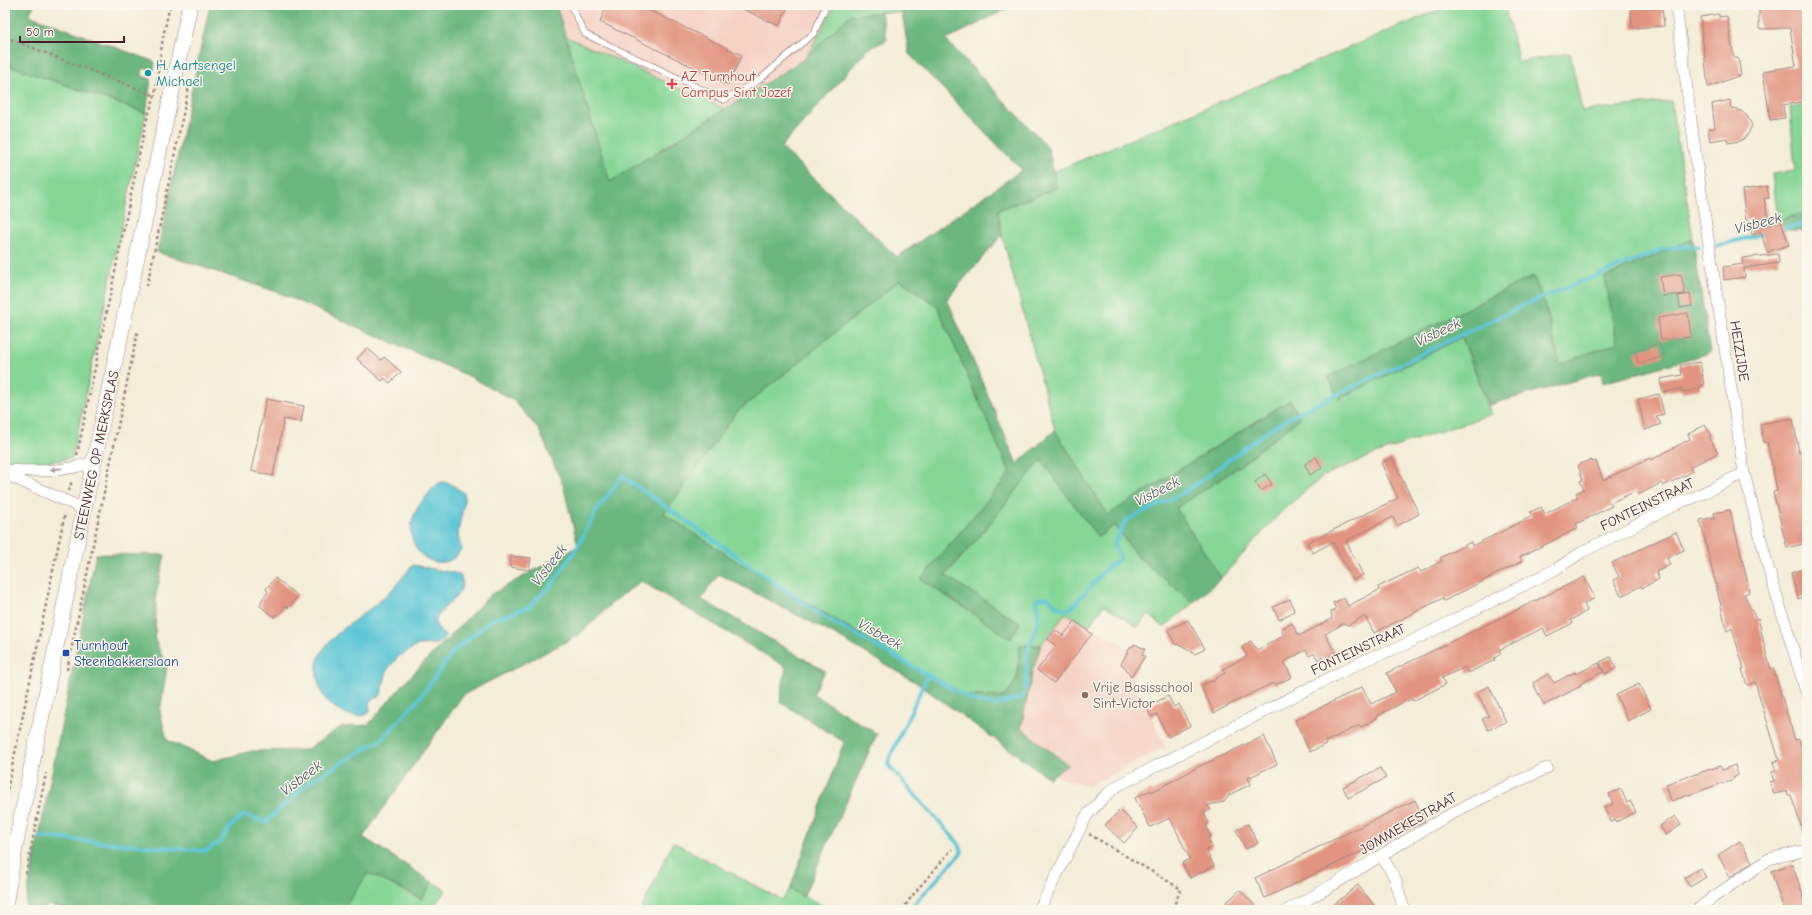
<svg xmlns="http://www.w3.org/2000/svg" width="1812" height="915" font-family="'Comic Neue',sans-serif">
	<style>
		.built { fill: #f6d2c5 }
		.green { fill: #86d696; stroke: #687a60 }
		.forest { fill: #6cb77f; stroke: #5b6b55 }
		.water { fill: #5bc6d6; stroke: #527280 }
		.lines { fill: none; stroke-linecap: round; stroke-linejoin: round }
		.stream { stroke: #5bc6d6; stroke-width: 4 }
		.building { fill: #e29480 }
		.lane-casing { stroke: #9f8682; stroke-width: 7 }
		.street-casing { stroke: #9f8682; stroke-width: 12 }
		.secondary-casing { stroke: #9f8682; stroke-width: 16 }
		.path { stroke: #9f8682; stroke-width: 2.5; stroke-dasharray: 3 3; stroke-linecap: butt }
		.lane { stroke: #fff; stroke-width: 5.5 }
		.street { stroke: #fff; stroke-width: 11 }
		.secondary { stroke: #fff; stroke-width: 15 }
		.oneway { fill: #ae9aa0 }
		.culture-dot { fill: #0f9aa8; stroke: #fbf7ec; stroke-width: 1.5 }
		.health-dot { fill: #e0444e; stroke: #fbf7ec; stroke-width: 1.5 }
		.transit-dot { fill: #1a4fb4; stroke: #fbf7ec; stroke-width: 1.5 }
		.education-dot { fill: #8d6e63; stroke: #fbf7ec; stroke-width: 1.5 }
		.labels { text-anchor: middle; stroke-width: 3; stroke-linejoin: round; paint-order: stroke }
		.culture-label { font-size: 14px; fill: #0d838f; stroke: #fbf7ec; text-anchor: start }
		.health-label { font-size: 14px; fill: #be3a42; stroke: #fbf7ec; text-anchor: start }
		.street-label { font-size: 14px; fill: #4a1f2b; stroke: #fbf7ec }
		.transit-label { font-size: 14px; fill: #164399; stroke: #fbf7ec; text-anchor: start }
		.education-label { font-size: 14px; fill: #785e54; stroke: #fbf7ec; text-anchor: start }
		.water-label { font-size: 15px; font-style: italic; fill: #505967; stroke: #fbf7ec }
	</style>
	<rect width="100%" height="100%" fill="#fbf7ec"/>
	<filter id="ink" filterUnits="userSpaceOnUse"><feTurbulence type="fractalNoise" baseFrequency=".025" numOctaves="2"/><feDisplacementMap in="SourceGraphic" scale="8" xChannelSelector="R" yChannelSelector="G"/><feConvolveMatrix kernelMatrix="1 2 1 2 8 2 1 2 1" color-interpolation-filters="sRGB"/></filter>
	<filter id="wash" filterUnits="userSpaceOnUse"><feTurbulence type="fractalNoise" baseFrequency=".012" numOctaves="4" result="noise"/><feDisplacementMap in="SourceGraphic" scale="16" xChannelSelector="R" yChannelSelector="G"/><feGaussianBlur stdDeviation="0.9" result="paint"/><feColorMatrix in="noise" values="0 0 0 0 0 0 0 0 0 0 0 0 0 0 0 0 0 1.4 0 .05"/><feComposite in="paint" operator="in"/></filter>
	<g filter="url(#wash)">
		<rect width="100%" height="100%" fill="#f4edd8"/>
		<path class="built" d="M556,5H920L902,13L881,12L850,15L804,59L610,182Z
			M1070,613L1129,649L1119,662L1127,668L1166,747L1088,786L1061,779L978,712L1024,702L1028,698L1031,685L1030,657L1064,615Z"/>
		<path class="green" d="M835,5H920L902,13L881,12L805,59Z
			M1450,5H1504L1519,62L1570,53L1582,111L1671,101L1693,239L1605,277L1617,343L1560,365L1545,304L1532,277L1329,377L1340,398L1462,337L1491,414L1375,454L1323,476L1282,511L1221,578L1176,508L1234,470L1300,418L1290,400L1108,515L1055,430L1002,235L997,210L1057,188L1053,172Z
			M565,36L725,109L610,182Z
			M5,64L146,113L72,458C49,463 29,463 5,461Z
			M1807,104V217L1800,214L1778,221L1772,174L1795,171L1790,107Z
			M901,279L937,306L1010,473L921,579L1011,639L1020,623L945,576L977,539L1041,460L1098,537L1115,525L1135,554L1193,603L1164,627L1148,614L1138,627L1104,605L1089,626L1066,613L1041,645H1020L1017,679L1005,697L962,695L731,558L664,514L736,413Z
			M673,842L782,900L790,889L831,910H641Z
			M368,873L422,899L432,882L446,890L431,910H343Z"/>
		<path class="forest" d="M5,5H34L29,15L155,62L154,70L143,68L142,76L151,79L146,113L5,64Z
			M210,5H556L610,182L804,59L850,15L881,12L887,40L868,49L781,147L897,257L1022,170L909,54L902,13L920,5H1014L946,40L1048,147L1057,188L998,210L1002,235L947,299L1017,464L1055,430L1108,515L1290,400L1300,418L1234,470L1176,508L1221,578L1193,603L1135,554L1115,525L1098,537L1041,460L977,539L945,575L1020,623L1011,639L921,579L1010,473L937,306L900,280L736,413L664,514L732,558L962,695L1005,697L1017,679L1020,645H1041L1033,669L1021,728L1068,765L1049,778L917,683L837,636L719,574L701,599L825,671L813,694L877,734L803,897L790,889L844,742L780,702L786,667L641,581L613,602L579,635L463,695L363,837L432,882L422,899L368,873L343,910H75L47,905L46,910H24L96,554L165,555L156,595L155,640L167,667L160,712L167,740L213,761L252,751L306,750L341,727L368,725L407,680L490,595L578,546L563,485L539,430L514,401L471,377L277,292L157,252Z
			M1800,214L1807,217V233L1800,230H1777L1778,221Z
			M1693,239L1710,353L1603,383L1601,373L1489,405L1462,337L1339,399L1328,377L1533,276L1545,304L1560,364L1617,343L1605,277Z"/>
		<path class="water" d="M442,482L449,483L464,493C466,512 452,530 462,549C439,585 386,542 425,498C430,492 435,484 442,482Z
			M413,565L459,574C473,593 438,606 435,623L440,632L446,636L438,644L418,645L398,657L387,670L381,695L374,699L369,703L370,712C356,724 329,708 322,693C318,684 315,669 318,660C326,635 368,613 387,595C396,586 404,575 413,565Z"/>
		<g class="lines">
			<path class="stream" d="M1779,230L1798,225L1807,228
				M1716,246L1766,233
				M39,837L206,851L221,841L232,825L244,815L266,822L309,782L382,739L418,700L454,651L491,620L529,607L553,583L578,546L596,511L622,476L821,615L974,701L995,705L1021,698C1031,683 1024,669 1027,653C1029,641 1038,632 1038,620C1039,613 1036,607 1038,599L1048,597L1056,606L1065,610L1071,608L1108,567L1119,560L1120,556L1114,546L1124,523L1127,520L1181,494L1201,481L1267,431L1292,416L1526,304L1663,249L1687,246L1699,247
				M909,910L962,852L959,844L888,765L890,757L927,677"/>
		</g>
		<g id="blocks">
			<path class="building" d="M607,5H638L742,55L728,84L600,22Z
				M734,5H789L779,26Z
				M1775,5L1801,7L1807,12V101L1783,105L1785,118L1770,120L1763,71L1796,66L1790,28L1759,29V8L1775,7Z
				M1662,7L1664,26L1632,28L1631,9Z
				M1719,14V17L1727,16L1734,58H1738L1741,75L1708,87L1700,17Z
				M1730,100L1731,108L1741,111L1747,116L1752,125L1749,132L1746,137L1740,141L1728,143L1727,138L1710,141L1708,129L1715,128L1712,104Z
				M1767,186L1769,198H1764L1769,225L1781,221L1789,245L1767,252L1761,232L1752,235L1750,220H1746L1742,190Z
				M1778,254L1779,263L1744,268L1745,277L1724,280L1723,267L1743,264L1742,258Z
				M1681,274L1685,294L1663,296L1660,277Z
				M1690,294L1692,306L1680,308L1678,296Z
				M1688,313L1691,337L1661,340L1658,318Z
				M1659,343L1664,356L1639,364L1635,352Z
				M367,348L381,360L384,357L401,372L390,383L384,378L382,381L357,359Z
				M1700,362L1704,385H1700V389L1682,392V389L1663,392L1660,379L1682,375L1680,365Z
				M1659,394L1664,414L1656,416L1661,424L1645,430L1638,399Z
				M266,399L304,406L301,422L284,419L273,476L251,471Z
				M1793,418L1799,453L1804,451L1807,462V543L1787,548L1773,492L1777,491L1772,465L1767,442L1764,443L1760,424Z
				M1705,425L1711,436L1709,437L1718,453L1690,467L1692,472L1663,486L1661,483L1638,495L1636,491L1610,503L1612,506L1576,524L1578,528L1520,557L1522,561L1444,601L1443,598L1374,633L1365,616L1348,625L1344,623L1325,634L1336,654L1324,661L1322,657L1318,660L1314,653L1309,656L1306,650L1284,662L1292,677L1275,685L1273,683L1252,693L1214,713L1201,686L1211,681L1213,682L1215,679L1225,673L1223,669L1247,656L1242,647L1251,641L1257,650L1284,636L1281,629L1292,623L1299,636L1332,619L1331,612L1336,609L1333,603L1344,598L1348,606L1379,590L1378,587L1409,572L1418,568L1421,572L1442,561L1440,558L1471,542L1472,546L1503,531L1532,516L1530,512L1541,507L1545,514L1578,497L1576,493L1584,489L1580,481L1583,480L1578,466L1580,464L1592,460V462L1596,461L1603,480L1650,458L1651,460L1690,439L1688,434Z
				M1316,457L1322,468L1310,475L1305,464Z
				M1392,458L1419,514L1397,526L1393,517L1346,541L1363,575L1353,580L1333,542L1313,553L1307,543L1398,498L1381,463Z
				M1265,474L1272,484L1261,491L1255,482Z
				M1730,510L1750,592L1744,594L1756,619L1758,618L1767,656L1771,669L1773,668L1795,740L1799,739L1807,762V837L1805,838L1791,795H1788L1787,791L1774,794L1770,782L1774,781L1772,775V772L1776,771L1773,762L1779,760L1755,682L1747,685L1742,669H1744L1732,628L1727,631L1705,540L1700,520L1715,517L1714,513Z
				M1676,532L1684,550L1667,558L1670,565L1656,572L1659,579L1642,588L1641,586L1621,596L1613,580L1619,577L1612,563Z
				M511,556L531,558L529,570L510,567Z
				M1807,568V596L1798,599L1791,573Z
				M1584,577L1595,598L1584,604L1587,611L1576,617V618L1571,620L1573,623L1547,636L1543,628L1499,650L1501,654L1494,658L1495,660L1468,673L1465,667L1442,678L1446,684L1413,701L1412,699L1402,703L1377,716V718L1361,727L1360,725L1325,742L1326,744L1310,752L1295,720L1362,687L1371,704L1396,692L1387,673Z
				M275,578L298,596L288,608L286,606L278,615L276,614L274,617L260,606L262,602L261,601L268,592L266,589Z
				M1290,599L1294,611L1279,620L1273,607Z
				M1188,620L1205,649L1195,654L1183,646L1175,644L1168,630Z
				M1075,621L1092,634L1054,683L1037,670L1056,646L1048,639L1055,630L1063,636Z
				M1134,644L1145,649L1142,655L1145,656L1131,677L1125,667L1121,664L1131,646L1133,647Z
				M1611,657L1616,668L1605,674L1600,662Z
				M1599,663L1603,672L1580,684L1581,686L1544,705L1533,683L1548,674L1554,683L1575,672L1576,674Z
				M1639,684L1651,709L1628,721L1616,695Z
				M1489,686L1506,722L1488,730L1482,719L1489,716L1477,692Z
				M1168,696L1174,707L1179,704L1190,726L1168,737L1157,714L1151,717L1146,707Z
				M1264,736L1277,764L1248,778L1251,784L1229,795L1224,802L1208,805L1211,810L1204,813L1209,823L1206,825L1211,837L1208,838L1212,847L1206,850L1214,866L1190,878L1182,863L1190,859L1170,818L1150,827L1135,798L1151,790L1152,792L1200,766Z
				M1735,765L1738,775L1733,778L1734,779L1671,801L1666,784L1720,766L1722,770Z
				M1380,768L1386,778L1348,798L1343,787Z
				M1621,789L1627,803L1630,801L1636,812L1616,822V820L1611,822L1604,808L1613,804L1609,794Z
				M1415,800L1425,821L1265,898L1255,878Z
				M1120,810L1138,828L1124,843L1105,825Z
				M1675,816L1681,825L1666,835L1660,826Z
				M1248,824L1258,843L1246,849L1236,830Z
				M1740,841L1752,862L1730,877L1718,855Z
				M1792,864L1807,906V910H1784L1771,871Z
				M1700,868L1706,877L1690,887L1684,878Z
				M1358,885L1378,910H1327Z
				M1240,890L1259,910H1218Z"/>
		</g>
	</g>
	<g filter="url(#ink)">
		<use href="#blocks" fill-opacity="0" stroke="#9f8682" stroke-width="1"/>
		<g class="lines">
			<g class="lane-casing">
				<path id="lane" d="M576,5L573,10L585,34L724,100L759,80L814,33L826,5"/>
			</g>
			<g class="street-casing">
				<path id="street" d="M1676,5L1697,166L1744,473L1768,567L1807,695
					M5,470C34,471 67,473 94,461
					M5,474L84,509
					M1381,855L1395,878L1404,910
					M1039,910L1087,815L1107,794L1119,785L1367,659L1402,646L1556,569L1582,552L1683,501L1693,498L1744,473
					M1288,910C1344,881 1395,845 1451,814C1482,797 1515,783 1547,768
					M1697,910L1712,898L1769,859L1807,850"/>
			</g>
			<g class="secondary-casing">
				<path id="secondary" d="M5,905L15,847L84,509L190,5"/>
			</g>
			<path class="path" d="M5,37L156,96
				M147,286L189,86
				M77,455L146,122L155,95L163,37L170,5
				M69,491L72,480
				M67,670L138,330
				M5,801L65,513
				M1089,834L1181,889L1172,910
				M26,874L46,773
				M902,910L912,896L952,849"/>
			<use href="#lane" class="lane"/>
			<use href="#street" class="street"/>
			<use href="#secondary" class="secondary"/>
		</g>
		<defs><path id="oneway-solid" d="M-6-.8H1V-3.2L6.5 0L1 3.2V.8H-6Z"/></defs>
		<use class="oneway" href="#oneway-solid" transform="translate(56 469) rotate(174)"/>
	</g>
	<circle class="culture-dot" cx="148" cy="73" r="4"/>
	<path class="health-dot" d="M670 78h4v4h4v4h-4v4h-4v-4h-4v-4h4z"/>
	<rect class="transit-dot" x="62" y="649" width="8" height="8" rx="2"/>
	<circle class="education-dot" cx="1085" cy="695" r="4"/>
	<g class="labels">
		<g class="culture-label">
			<text x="156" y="70">H. Aartsengel<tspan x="156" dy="16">Michael</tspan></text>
		</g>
		<g class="health-label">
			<text x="681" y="81">AZ Turnhout<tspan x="681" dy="16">Campus Sint Jozef</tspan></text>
		</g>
		<g class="street-label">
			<text transform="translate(1740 351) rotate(81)" y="5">HEIZIJDE</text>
			<text transform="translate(96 455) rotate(-78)" y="5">STEENWEG OP MERKSPLAS</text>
			<text transform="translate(1647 504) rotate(-26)" y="5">FONTEINSTRAAT</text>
			<text transform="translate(1358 649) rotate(-25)" y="5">FONTEINSTRAAT</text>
			<text transform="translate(1408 823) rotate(-30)" y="5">JOMMEKESTRAAT</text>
		</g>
		<g class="transit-label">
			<text x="74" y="650">Turnhout<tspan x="74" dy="16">Steenbakkerslaan</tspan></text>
		</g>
		<g class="education-label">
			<text x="1093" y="692">Vrije Basisschool<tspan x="1093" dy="16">Sint-Victor</tspan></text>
		</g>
		<g class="water-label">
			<text transform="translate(1758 223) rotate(-15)" y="5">Visbeek</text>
			<text transform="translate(1438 332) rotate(-25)" y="5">Visbeek</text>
			<text transform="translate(1157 491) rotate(-27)" y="5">Visbeek</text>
			<text transform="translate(549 565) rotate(-52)" y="5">Visbeek</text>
			<text transform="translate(880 634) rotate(29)" y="5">Visbeek</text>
			<text transform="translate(301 778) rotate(-37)" y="5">Visbeek</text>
		</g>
	</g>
	<rect width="1812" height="915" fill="none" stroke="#fbf7ec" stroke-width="20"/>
	<path d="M20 36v6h104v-6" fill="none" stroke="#4a1f2b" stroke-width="2"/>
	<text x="26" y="36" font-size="12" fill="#4a1f2b" stroke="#fbf7ec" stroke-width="3" paint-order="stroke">50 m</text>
</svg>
